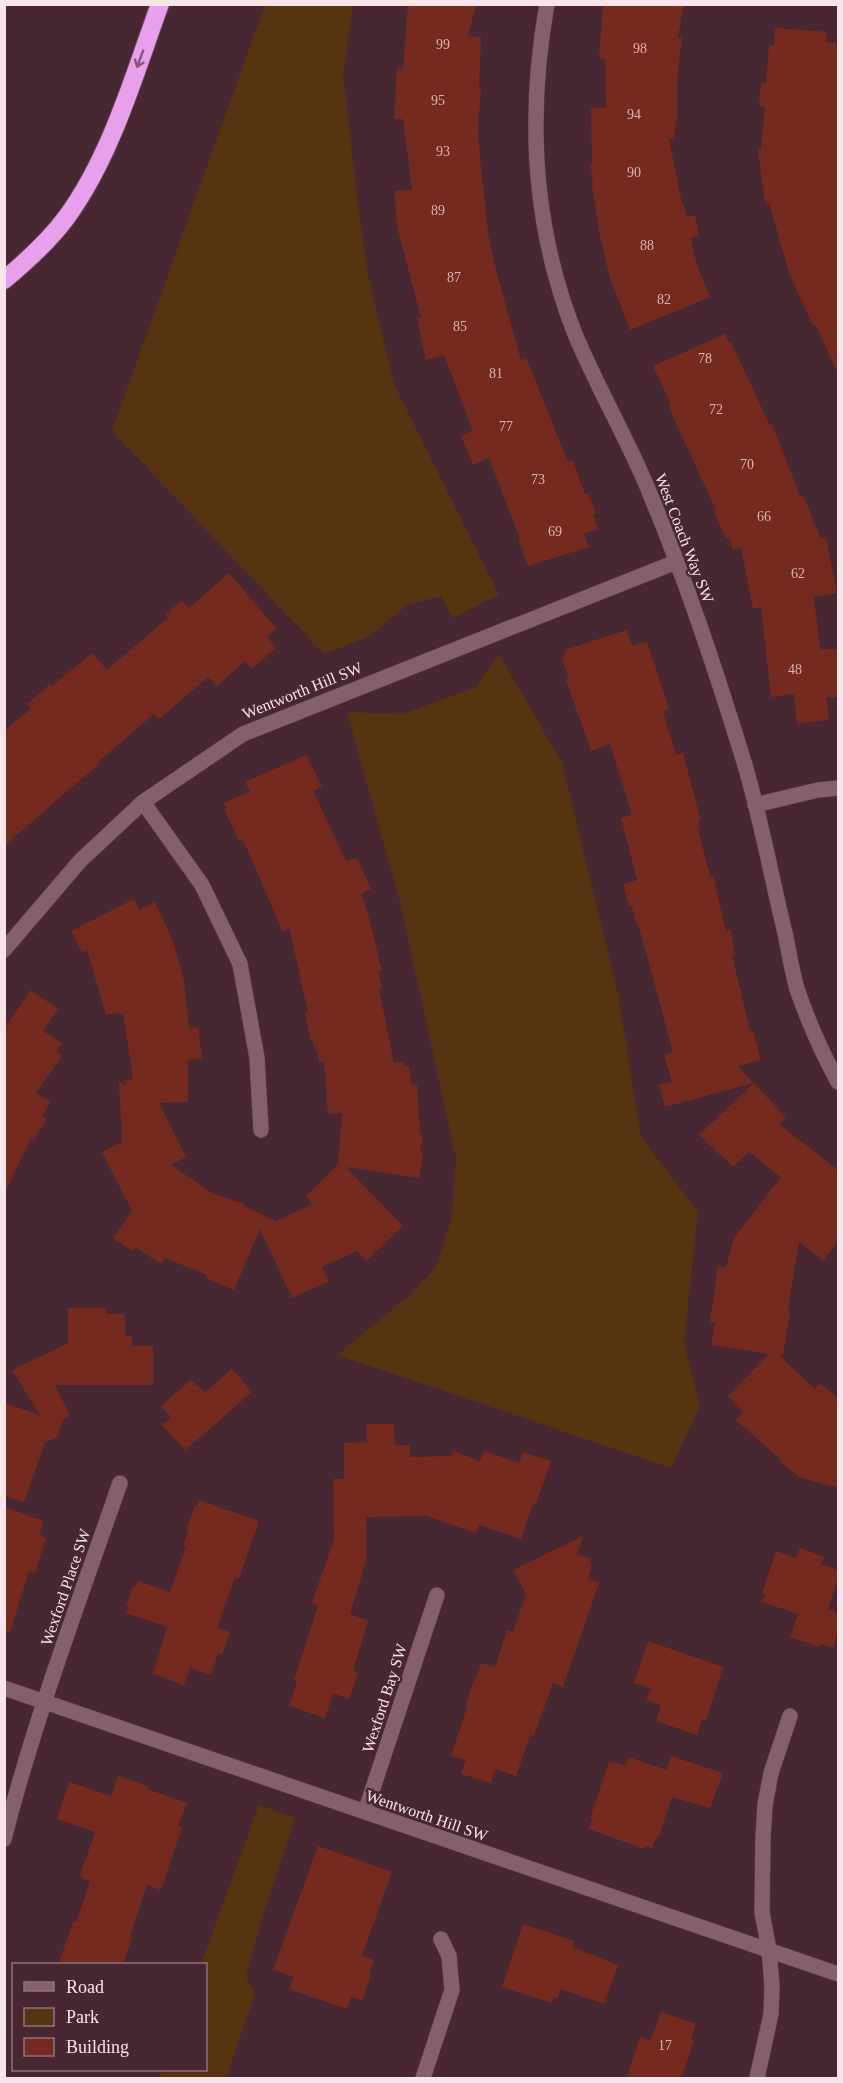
<svg xmlns="http://www.w3.org/2000/svg" width="843" height="2083" font-family="'Times New Roman',serif">
	<style>
		.green { fill: #563411 }
		.building { fill: #752a1f }
		.lines { fill: none; stroke-linecap: round; stroke-linejoin: round }
		.minor-casing { stroke: #614650; stroke-width: 16 }
		.motorway-casing { stroke: #614650; stroke-width: 20 }
		.minor { stroke: #84606c; stroke-width: 15 }
		.motorway { stroke: #e89fec; stroke-width: 18 }
		.oneway { stroke: #87577c }
		.labels { text-anchor: middle; stroke-width: 5; stroke-linejoin: round; paint-order: stroke }
		.number-label { font-size: 14px; fill: #d8b6b7 }
		.street-label { font-size: 16px; fill: #f9e4ea; stroke: #472732 }
	</style>
	<rect width="100%" height="100%" fill="#472732"/>
	<path class="green" d="M265,5H353L343,74L358,204L368,276L394,384L499,595L453,618L441,596L407,605L370,636L324,654L112,431Z
		M499,654L562,763L618,994L641,1137L698,1212L684,1343L700,1406L671,1468L337,1355L409,1296L436,1267L452,1217L456,1158L400,902L347,712L403,714L476,687Z
		M259,1805L295,1818L264,1911L246,1976L255,1994L226,2078H159L162,2070H206V1964H201Z"/>
	<path class="building" d="M408,4H476L468,36L481,37L479,87H481L478,130L482,183H483L488,233L496,270L521,360L526,357L568,462L572,460L585,494L588,493L596,513L593,514L598,529L584,534L589,547L528,566L518,539H520L489,458L473,465L461,436L473,431L444,355L426,360L420,336H421L417,318L421,317L398,230L395,206V191L412,190L403,119H394L397,68L403,69Z
		M603,4H684L678,37L682,38L677,77V121H675V139H669L682,204H684L687,217L695,215L699,235L691,238L696,262L710,297L630,330L610,278L600,236L591,180H593L590,163H592L591,108H606L605,59H599Z
		M775,28L827,32L826,42L838,43V374L816,325L813,326L789,273L769,203H765L758,150L761,149L765,107L759,106L761,83H766L769,46H774Z
		M725,334L729,343L731,342L770,426L772,424L800,496L803,495L821,539L826,538L837,593L814,597L820,649H838V697H826L829,720L797,724L794,694L771,697L761,607L753,609L741,547L733,550L729,538L726,539L714,511L716,510L674,419L668,403L670,402L653,366Z
		M229,573L276,628L267,637L276,648L252,669L245,661L217,686L208,677L159,719L154,714L99,761L100,763L4,846V731L31,709L27,704L50,684L52,686L92,653L107,670L168,618L165,615L182,600L189,608Z
		M627,630L632,646L647,641L669,709L663,712L676,755L683,753L701,821H698L700,829L698,830L710,876L713,875L726,931L731,930L735,955H732L750,1031L753,1030L761,1060L738,1066L753,1083L665,1107L659,1085L672,1082L664,1055L673,1052L638,923L636,924L632,907H629L623,884L637,880L621,818L632,815L610,744L591,751L566,680L569,679L562,659L567,649Z
		M306,755L322,786L313,791L346,861L357,858L371,889L361,894L368,913L382,971H378L382,989H379L394,1063L404,1062V1067L409,1066L412,1085L417,1084L420,1134L423,1135L420,1152H423L419,1178L346,1167L403,1226L366,1261L357,1251L322,1267L329,1281L292,1298L260,1229L234,1290L206,1278L207,1275L165,1258L161,1264L135,1247L132,1251L113,1238L132,1211L102,1152L122,1142L119,1081L126,1086L124,1080L133,1079L123,1013L106,1015L87,950L82,953L71,931L134,899L139,910L155,902L173,941L184,981L189,1028L198,1027L202,1058L188,1060V1102L159,1103L186,1157L171,1165L212,1193L244,1204V1206L276,1221L312,1204L306,1196L338,1164L342,1113L328,1114L324,1061L319,1062L317,1049L314,1050L313,1042H311L305,1013L308,1012L289,928L283,932L243,840L239,841L224,809L226,808L224,803L250,791L245,782Z
		M31,990L58,1009L43,1031L62,1043L56,1051L62,1056L36,1093L51,1102L42,1116L47,1119L34,1140L31,1138L4,1195V1029Z
		M754,1083L786,1118L779,1124L838,1170V1241L823,1261L799,1242L788,1310L790,1311L783,1356H780L815,1389L819,1383L838,1398V1488L801,1478L780,1462L781,1460L736,1420L743,1411L728,1396L769,1354L711,1345L715,1323L710,1322L718,1266L726,1267L734,1238L781,1177L749,1152L733,1167L699,1135Z
		M68,1308H106V1314H125V1336H132V1346H153V1385H55L70,1416L64,1418L56,1440L55,1438L45,1443L24,1502L4,1496V1403L40,1415L12,1370L68,1343Z
		M232,1369L252,1392L185,1450L162,1425L171,1417L161,1406L191,1380L205,1392Z
		M367,1424H394L395,1445H410V1457L452,1456L453,1451L480,1461L484,1451L519,1463L523,1452L551,1461L536,1504L533,1503L521,1539L479,1525L476,1533L427,1516L366,1517L367,1558L350,1614L368,1621L353,1671L358,1673L349,1699L333,1693L325,1718L289,1706L297,1681L294,1680L318,1606L312,1603L334,1539L333,1479H344V1443L367,1442Z
		M199,1500L259,1521L239,1579L235,1577L217,1628L230,1632L222,1655L218,1654L211,1675L190,1668L184,1685L153,1674L167,1627L126,1613L129,1606H126L133,1586H136L138,1581L170,1592L186,1547L183,1546L188,1531H186L195,1505L197,1506Z
		M4,1507L44,1521L39,1535L46,1538L35,1573L29,1571L10,1632L4,1631Z
		M583,1536L577,1554L591,1559L590,1564L592,1565L588,1579L599,1583L563,1687L553,1683L534,1736L530,1735L516,1776L496,1769L491,1783L461,1774L466,1760L451,1756L467,1707H465L475,1677H477L481,1663L495,1667L507,1630L513,1632L526,1594L513,1570Z
		M800,1548L824,1557L821,1564L838,1570V1578L828,1609L838,1613V1632L833,1648L820,1644L819,1647L790,1637L798,1614L762,1602L765,1594L762,1593L776,1551L796,1558Z
		M648,1641L723,1667L706,1721L702,1719L697,1735L656,1721L661,1705L646,1700L651,1688L634,1683Z
		M671,1756L723,1773L710,1808L672,1797L659,1836H657L652,1848L645,1846L644,1849L589,1829L592,1819L590,1818L609,1761L625,1766L628,1757L667,1770Z
		M118,1776L148,1786L147,1789L187,1803L178,1826L182,1827L161,1890L147,1885L130,1936L132,1937L123,1965H58L73,1922L77,1920L90,1881L82,1878L80,1875L95,1832L57,1819L69,1782L111,1796Z
		M318,1846L392,1872L362,1956L374,1960L369,1974L371,1975L362,2001L351,1997L347,2009L289,1989L294,1977L273,1970Z
		M523,1924L574,1941L572,1947L618,1965L604,2004L561,1989L557,1999L554,1998L552,2003L502,1987Z
		M661,2012L696,2024L691,2039L694,2040L681,2079H626L640,2037L650,2041Z"/>
	<g class="lines">
		<g class="minor-casing">
			<path id="minor" d="M547,4C527,116 533,228 575,334C597,387 626,436 648,489C685,577 716,670 744,762C761,818 771,876 785,933C789,952 792,971 797,989C808,1021 822,1053 838,1082
				M143,802L202,885L240,964L257,1058L261,1130
				M755,805L818,790L838,788
				M4,950L80,861L143,802L243,734L676,562
				M4,1688L838,1974
				M365,1812L437,1595
				M4,1839C35,1718 79,1601 120,1483
				M423,2078L452,1990L449,1956L441,1939
				M757,2078L771,2014L772,1986L769,1950L762,1912L763,1837L765,1805L771,1773L790,1716"/>
		</g>
		<g class="motorway-casing">
			<path id="motorway" d="M4,280C27,261 48,242 66,218C111,157 134,75 160,4"/>
		</g>
		<use href="#minor" class="minor"/>
		<use href="#motorway" class="motorway"/>
	</g>
	<defs><path id="oneway-shaft" d="M-6 0H5M1.5-3L5.5 0L1.5 3" fill="none" stroke-width="1.6" stroke-linecap="round" stroke-linejoin="round" transform="scale(1.5)"/></defs>
	<use class="oneway" href="#oneway-shaft" transform="translate(140 59) rotate(110)"/>
	<g class="labels">
		<g class="number-label">
			<text x="443" y="49">99</text>
			<text x="640" y="53">98</text>
			<text x="438" y="105">95</text>
			<text x="634" y="119">94</text>
			<text x="443" y="156">93</text>
			<text x="634" y="177">90</text>
			<text x="438" y="215">89</text>
			<text x="647" y="250">88</text>
			<text x="454" y="282">87</text>
			<text x="664" y="304">82</text>
			<text x="460" y="331">85</text>
			<text x="705" y="363">78</text>
			<text x="496" y="378">81</text>
			<text x="716" y="414">72</text>
			<text x="506" y="431">77</text>
			<text x="747" y="469">70</text>
			<text x="538" y="484">73</text>
			<text x="764" y="521">66</text>
			<text x="555" y="536">69</text>
			<text x="798" y="578">62</text>
			<text x="795" y="674">48</text>
			<text x="665" y="2050">17</text>
		</g>
		<g class="street-label">
			<text transform="translate(685 538) rotate(69)" y="6">West Coach Way SW</text>
			<text transform="translate(302 690) rotate(-22)" y="6">Wentworth Hill SW</text>
			<text transform="translate(65 1587) rotate(-71)" y="6">Wexford Place SW</text>
			<text transform="translate(384 1698) rotate(-72)" y="6">Wexford Bay SW</text>
			<text transform="translate(427 1815) rotate(19)" y="6">Wentworth Hill SW</text>
		</g>
	</g>
	<rect width="843" height="2083" fill="none" stroke="#f9e4ea" stroke-width="12"/>
	<rect x="12" y="1963" width="195" height="108" fill="#472732" stroke="#8e737c" stroke-width="1.5"/>
	<rect x="24" y="1982" width="30" height="9" fill="#84606c" stroke="#8e737c" stroke-width="1.5"/>
	<text x="66" y="1993" font-size="18" fill="#f9e4ea">Road</text>
	<rect x="24" y="2008" width="30" height="18" fill="#563411" stroke="#8e737c" stroke-width="1.5"/>
	<text x="66" y="2023" font-size="18" fill="#f9e4ea">Park</text>
	<rect x="24" y="2038" width="30" height="18" fill="#752a1f" stroke="#8e737c" stroke-width="1.5"/>
	<text x="66" y="2053" font-size="18" fill="#f9e4ea">Building</text>
</svg>
